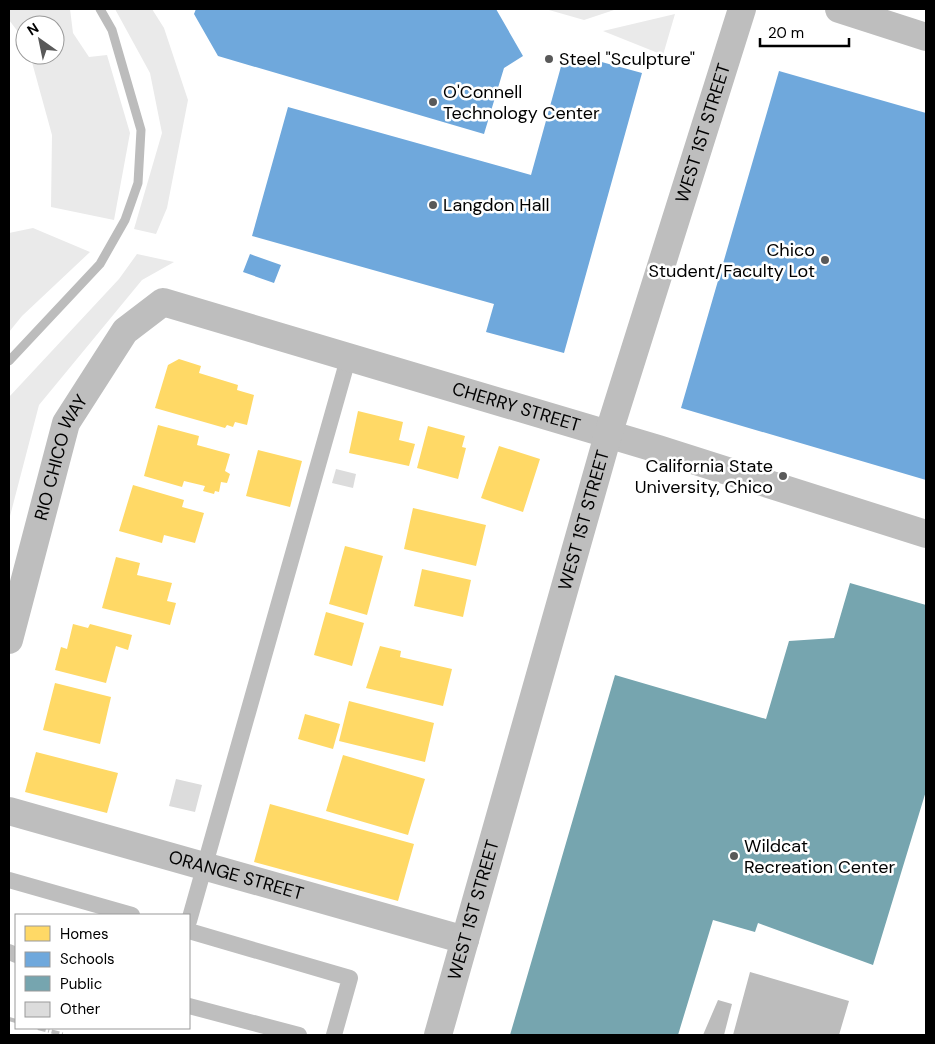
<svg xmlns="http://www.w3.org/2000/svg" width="935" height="1044" font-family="'DM Sans',sans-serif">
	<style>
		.green { fill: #eaeaea }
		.water { fill: #bcbcbc }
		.homes { fill: #ffd966 }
		.schools { fill: #6fa8dc }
		.public { fill: #76a5af }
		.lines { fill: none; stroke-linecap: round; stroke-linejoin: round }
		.stream { stroke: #bcbcbc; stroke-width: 9 }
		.building { fill: #dcdcdc }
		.lane { stroke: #bebebe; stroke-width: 16 }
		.street { stroke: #bebebe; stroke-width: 28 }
		.rail { stroke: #bdbdbd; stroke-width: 4; stroke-dasharray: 8 2.5 1 2.5; stroke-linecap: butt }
		.poi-dot { fill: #595959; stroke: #fff; stroke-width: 2 }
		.labels { text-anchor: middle; stroke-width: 5; stroke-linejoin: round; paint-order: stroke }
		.poi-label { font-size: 18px; fill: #000; stroke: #fff; text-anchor: start }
		.street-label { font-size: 18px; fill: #000; stroke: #fff }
	</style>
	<rect width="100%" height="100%" fill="#fff"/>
	<path class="green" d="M9,9H70L73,33L89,57L107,55L130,133L114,220L51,207L52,135L30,55H55V25H25V41L9,20Z
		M115,9H152L164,28L188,100L167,208L156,234L134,229L162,133L150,73Z
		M550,9H617L584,20L549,10Z
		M675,14L663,55L603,31Z
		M33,228L90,252L22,316L9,332V233Z
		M137,254L174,262L142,280L39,405L9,520V397L119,279Z"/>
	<path class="water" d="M750,972L849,1001L839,1035H733Z
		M718,1000L732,1004L724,1035H703Z"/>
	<path class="homes" d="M179,359L201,366L199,373L238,385L237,390L254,395L247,425L235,422L233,427L227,425L225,428L155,408L168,365Z
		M358,411L403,422L399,440L415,444L409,466L349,453Z
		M158,425L199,436L197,445L230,454L225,471L230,474L227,483L221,482L219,492L215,491L214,494L203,491L205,486L184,481L182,487L144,476Z
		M428,426L465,436L462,447L466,448L458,479L417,468Z
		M499,446L540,459L523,512L481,498Z
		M258,450L302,461L290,507L246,496Z
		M133,485L184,500L182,507L204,513L195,543L164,535L162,543L119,531Z
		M413,508L486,525L476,566L404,549Z
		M345,546L383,556L367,615L329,604Z
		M116,557L140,563L137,575L172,583L167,601L176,603L170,625L102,608Z
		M422,569L471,580L463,617L414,606Z
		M326,612L364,623L352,666L314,655Z
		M73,624L88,628L90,624L132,635L128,650L116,646L106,683L55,670L61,647L67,649Z
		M380,646L401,651L400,657L452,669L443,706L366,688Z
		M55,683L111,697L100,744L43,730Z
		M349,701L434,723L425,762L339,741Z
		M305,714L340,724L333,749L298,739Z
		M36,752L118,773L107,813L25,792Z
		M343,755L425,779L408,835L326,811Z
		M270,804L414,844L398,901L254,862Z"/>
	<path class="schools" d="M196,9H496L523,56L504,68L484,134L218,56L194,14Z
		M565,52L642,73L564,353L486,332L494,304L252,236L288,107L531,175Z
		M779,71L926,113V480L681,408Z
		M250,254L281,265L274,283L243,272Z"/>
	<path class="public" d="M850,583L926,605V791L873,965L758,923L755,932L713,920L678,1035H510L615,675L766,719L789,641L834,638Z"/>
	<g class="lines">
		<path class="stream" d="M9,361L100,264L125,220L138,183L141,130L112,30L100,9"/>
	</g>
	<path class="building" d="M336,469L356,474L353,488L332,483Z
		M176,779L202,785L195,812L169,806Z"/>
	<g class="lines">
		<path class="lane" d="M9,880L132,915
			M189,921L348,359
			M189,931L350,978L334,1035
			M9,952L16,955
			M189,1006L299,1035"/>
		<g class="street">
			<path d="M839,9L926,37"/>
			<path id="s1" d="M9,640L66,423L125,331L163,302L658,449L926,534"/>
			<path id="s2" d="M9,811L465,940"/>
			<path id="s3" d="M438,1035L608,435L742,9"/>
		</g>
		<path class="rail" d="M9,1019L16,1021
			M38,1028L65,1035"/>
	</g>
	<g class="poi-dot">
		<circle cx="549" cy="59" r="5"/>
		<circle cx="433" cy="102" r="5"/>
		<circle cx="433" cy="205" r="5"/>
		<circle cx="825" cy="260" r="5"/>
		<circle cx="783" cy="476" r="5"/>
		<circle cx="734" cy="856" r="5"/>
	</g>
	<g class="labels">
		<g class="poi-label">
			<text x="559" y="65">Steel "Sculpture"</text>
			<text x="443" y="98">O'Connell<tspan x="443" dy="21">Technology Center</tspan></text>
			<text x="443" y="211">Langdon Hall</text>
			<text x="815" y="256" text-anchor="end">Chico<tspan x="815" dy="21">Student/Faculty Lot</tspan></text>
			<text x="773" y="472" text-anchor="end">California State<tspan x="773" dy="21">University, Chico</tspan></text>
			<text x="744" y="852">Wildcat<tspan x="744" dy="21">Recreation Center</tspan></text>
		</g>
		<g class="street-label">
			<text dy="6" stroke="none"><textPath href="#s3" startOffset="940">WEST 1ST STREET</textPath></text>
			<text dy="6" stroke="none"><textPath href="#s1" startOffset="750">CHERRY STREET</textPath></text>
			<text dy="6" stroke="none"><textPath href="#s1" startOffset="190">RIO CHICO WAY</textPath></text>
			<text dy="6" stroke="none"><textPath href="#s3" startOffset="535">WEST 1ST STREET</textPath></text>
			<text dy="6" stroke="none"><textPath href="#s2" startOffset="236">ORANGE STREET</textPath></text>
			<text dy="6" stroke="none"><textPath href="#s3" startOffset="130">WEST 1ST STREET</textPath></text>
		</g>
	</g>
	<rect width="935" height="1044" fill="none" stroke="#000000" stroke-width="20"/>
	<rect x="15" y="914" width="175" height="115" fill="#ffffff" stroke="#999999"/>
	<rect x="25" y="926" width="25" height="15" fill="#ffd966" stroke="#999999"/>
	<text x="60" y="939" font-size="15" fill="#000000">Homes</text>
	<rect x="25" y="952" width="25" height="15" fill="#6fa8dc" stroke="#999999"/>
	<text x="60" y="964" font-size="15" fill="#000000">Schools</text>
	<rect x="25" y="976" width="25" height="15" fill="#76a5af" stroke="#999999"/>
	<text x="60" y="989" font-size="15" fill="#000000">Public</text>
	<rect x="25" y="1002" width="25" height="15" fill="#dcdcdc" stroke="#999999"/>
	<text x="60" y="1014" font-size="15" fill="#000000">Other</text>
	<g transform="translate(40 40) rotate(327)"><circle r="24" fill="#ffffff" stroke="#999999"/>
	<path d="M0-4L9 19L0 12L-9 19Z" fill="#595959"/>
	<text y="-8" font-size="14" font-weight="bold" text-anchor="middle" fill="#000000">N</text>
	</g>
	<path d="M760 38v8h89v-8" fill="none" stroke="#000000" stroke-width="2.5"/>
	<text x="768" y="38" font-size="15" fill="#000000" stroke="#ffffff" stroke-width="4" paint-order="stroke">20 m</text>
</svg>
